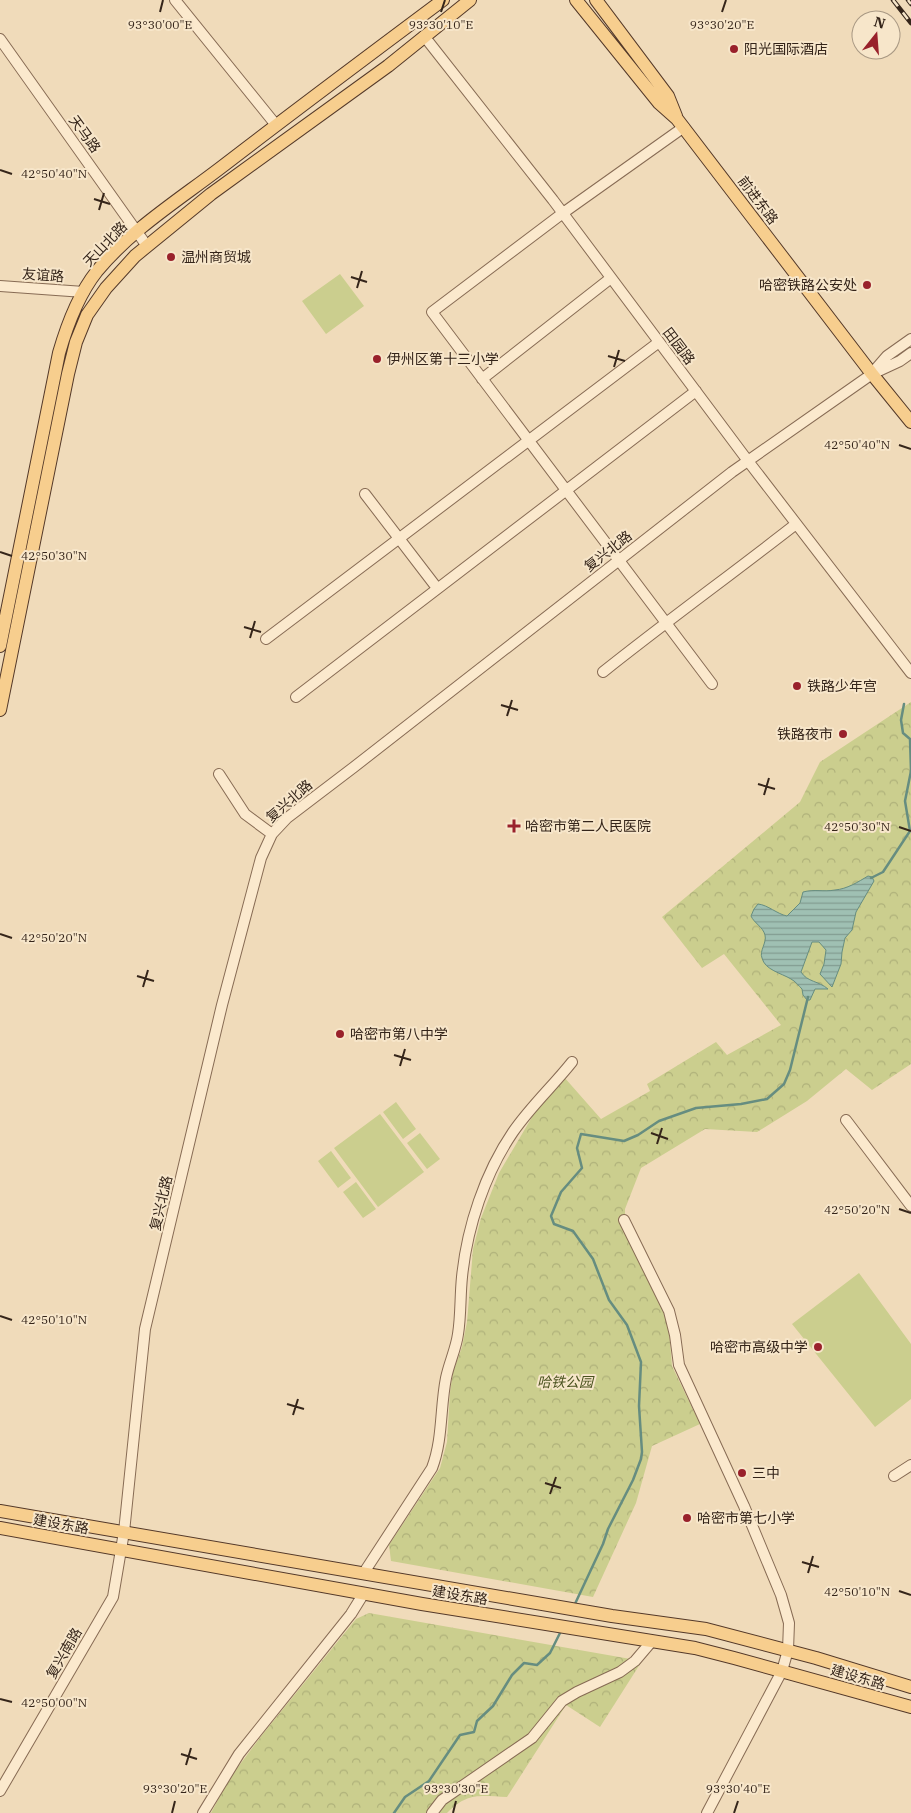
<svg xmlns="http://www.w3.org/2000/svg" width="911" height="1813" font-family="'IBM Plex Serif','Noto Sans SC',serif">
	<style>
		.forest { fill: url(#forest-crowns) }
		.pitch { fill: #cbce8e }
		.water { fill: url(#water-rules); stroke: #668d80 }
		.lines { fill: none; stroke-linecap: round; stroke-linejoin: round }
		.stream { stroke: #668d80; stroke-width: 2.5 }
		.minor-casing { stroke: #876b54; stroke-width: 12 }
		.major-casing { stroke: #543929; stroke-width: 14 }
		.minor { stroke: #fbe9cd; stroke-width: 10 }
		.major { stroke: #f7ce8e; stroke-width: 12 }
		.rail-casing { stroke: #35251a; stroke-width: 4.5 }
		.rail { stroke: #f7e6ca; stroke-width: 2.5; stroke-dasharray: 8; stroke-linecap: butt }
		.ticks { fill: none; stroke: #35251a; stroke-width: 2 }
		.poi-dot { fill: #99212b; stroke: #f7e6ca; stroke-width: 2 }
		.labels { text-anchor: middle; stroke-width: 4; stroke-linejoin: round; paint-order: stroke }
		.poi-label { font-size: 14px; fill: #35251a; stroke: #f7e6ca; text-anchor: start }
		.street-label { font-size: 14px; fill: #35251a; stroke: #f7e6ca }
		.park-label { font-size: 14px; font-style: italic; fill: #4a521f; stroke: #f7e6ca }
		.ticks-label { font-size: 12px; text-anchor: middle; fill: #35251a; stroke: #f7e6ca; stroke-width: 4; stroke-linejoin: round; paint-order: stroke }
	</style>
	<defs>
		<pattern id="forest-crowns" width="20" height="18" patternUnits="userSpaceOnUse" patternTransform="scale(1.25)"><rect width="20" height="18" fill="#cbce8e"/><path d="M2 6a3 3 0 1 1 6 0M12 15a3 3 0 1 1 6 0" fill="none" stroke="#afb17a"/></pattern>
		<pattern id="water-rules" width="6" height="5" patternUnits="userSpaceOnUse" patternTransform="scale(1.25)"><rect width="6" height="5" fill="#9fc0b3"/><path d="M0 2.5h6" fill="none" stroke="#829c91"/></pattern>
	</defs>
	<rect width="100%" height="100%" fill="#f0dbba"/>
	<path class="forest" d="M911,702V1064L872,1090L846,1069L807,1101L757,1132L705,1129L641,1168L625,1209V1232L664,1313L669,1330L672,1366L700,1424L652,1446L636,1503L593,1597L391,1561L389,1545L440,1468L447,1442L450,1392L453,1372L462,1347L467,1322L473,1249L481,1218L499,1173L535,1112L564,1077L601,1119L650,1091L647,1084L716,1042L727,1055L781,1025L724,954L702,968L662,917L800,802L820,762Z
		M369,1613L642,1661L600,1727L566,1705L507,1797C479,1796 468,1792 447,1813H211L229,1779L262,1735L356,1619Z"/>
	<path class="pitch" d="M340,274L364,306L326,334L302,301Z
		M396,1102L416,1129L403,1139L383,1112Z
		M380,1114L424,1172L378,1207L334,1148Z
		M420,1133L440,1159L427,1169L407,1143Z
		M331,1151L351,1178L338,1188L318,1161Z
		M356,1182L376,1209L363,1218L343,1192Z
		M859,1273L911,1344V1399L875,1427L792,1324Z"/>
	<path class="water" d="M868,876L872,877L874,881L856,912L852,930L845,938L842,952L841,964L832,987L820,974L824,964L826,950L819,942H812L801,972C807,982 819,981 828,989H815L810,1000H807L803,995L802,989C799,986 795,981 791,979C781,973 765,970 762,958C759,951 767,943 765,935C763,927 754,923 751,916L754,909L758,904C768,905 777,914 787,916L800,903L803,892C814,889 824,892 835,890C847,889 858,882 868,876Z"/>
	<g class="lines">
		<path class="stream" d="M871,878L883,872L910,831L905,801L911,771L910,739L903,733L901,720L904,704
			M574,1606L603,1544L608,1529L633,1480L641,1459L642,1452L639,1406L641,1362L627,1325L609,1300L593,1259L573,1231L554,1224L551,1216L561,1192L582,1168L577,1148L581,1134L624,1141L638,1135L659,1121L696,1108L741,1104L767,1099L784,1084L790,1070L808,997
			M394,1813L405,1797L429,1781L460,1735L474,1732L477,1721L493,1706L512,1675L524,1663L537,1665L550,1653L561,1631"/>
		<g class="minor-casing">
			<path id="minor" d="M175,0L276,125
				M424,36L553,200L748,461L911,673
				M0,39L147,246
				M684,127L563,213L432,312L712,684
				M0,286L84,292
				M874,371L887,356L911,339
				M482,379L611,278
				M365,494L437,588
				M266,639L659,342
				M603,672C667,621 732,574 796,524
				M296,697L696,391
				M219,774L245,814L272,834
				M846,1120L911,1206
				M624,1220L669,1311L675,1335L679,1365L744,1506L781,1595L789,1623L788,1650L782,1671L707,1813
				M894,1476L911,1465
				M363,1574L432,1468C443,1439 440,1408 446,1378C449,1363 456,1349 458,1334C461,1316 460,1296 462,1277C467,1227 485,1173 513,1132C531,1106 553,1086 572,1062
				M0,1791L113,1597L124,1532L145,1329L222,1005L261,858L272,834L287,818L354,767L732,472L872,374L900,361L911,353
				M203,1813L239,1754L351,1614L364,1593
				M432,1813L442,1800L532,1738L562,1701L577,1692L620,1672L635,1661L652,1641"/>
		</g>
		<g class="major-casing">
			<path id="major" d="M576,0L659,103L677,119L872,374L911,422
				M596,0L668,96L676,116
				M0,646L59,353C67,325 78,295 97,271C131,230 177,201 219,169C293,112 368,56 443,0
				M0,710L68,374L76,342L87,315L106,288L135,256L211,194L388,66L470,0
				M0,1511L612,1616L706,1629L816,1658L911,1687
				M0,1528L422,1604L695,1648L734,1658L911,1707"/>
		</g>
		<use href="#minor" class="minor"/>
		<use href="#major" class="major"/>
		<g class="rail-casing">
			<path id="rail" d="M893,0L911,23
				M908,0L911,4"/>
		</g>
		<use href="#rail" class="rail"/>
	</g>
	<path class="ticks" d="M160,12L163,0M441,12L445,0M722,12L726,0M0,170L12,174M94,199L110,204M99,210L104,193M351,277L367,282M357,288L362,271M608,356L625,361M614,367L619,350M899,445L911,449M0,552L12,556M244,627L261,632M250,638L255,621M501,705L518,710M507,716L512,700M758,784L775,789M764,795L769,778M899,827L911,831M0,934L12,938M137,976L154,981M143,987L148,970M394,1055L411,1060M400,1066L405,1049M651,1133L668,1139M657,1144L662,1128M899,1209L911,1213M0,1316L12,1320M287,1404L304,1409M293,1415L298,1399M545,1483L561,1488M550,1494L556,1477M802,1562L819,1567M808,1573L813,1556M899,1591L911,1595M0,1699L12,1702M181,1754L197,1759M186,1765L191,1748M172,1813L175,1801M453,1813L456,1801M734,1813L738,1801"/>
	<g class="poi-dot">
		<circle cx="734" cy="49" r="5"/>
		<circle cx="171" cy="257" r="5"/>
		<circle cx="867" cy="285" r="5"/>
		<circle cx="377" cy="359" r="5"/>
		<circle cx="797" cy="686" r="5"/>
		<circle cx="843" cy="734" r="5"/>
		<path d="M511.5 818.5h5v5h5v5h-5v5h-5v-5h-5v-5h5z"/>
		<circle cx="340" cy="1034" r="5"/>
		<circle cx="818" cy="1347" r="5"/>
		<circle cx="742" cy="1473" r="5"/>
		<circle cx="687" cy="1518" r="5"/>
	</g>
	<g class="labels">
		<g class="poi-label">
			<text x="744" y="54">阳光国际酒店</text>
			<text x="181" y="262">温州商贸城</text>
			<text x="857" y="290" text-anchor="end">哈密铁路公安处</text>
			<text x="387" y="364">伊州区第十三小学</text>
			<text x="807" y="691">铁路少年宫</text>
			<text x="833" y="739" text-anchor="end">铁路夜市</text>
			<text x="525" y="831">哈密市第二人民医院</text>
			<text x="350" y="1039">哈密市第八中学</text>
			<text x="808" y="1352" text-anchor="end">哈密市高级中学</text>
			<text x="752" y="1478">三中</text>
			<text x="697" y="1523">哈密市第七小学</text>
		</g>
		<g class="street-label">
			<text transform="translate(85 134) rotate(54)" y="5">天马路</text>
			<text transform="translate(758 200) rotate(53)" y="5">前进东路</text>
			<text transform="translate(105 244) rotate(-46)" y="5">天山北路</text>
			<text transform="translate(43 275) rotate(4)" y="5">友谊路</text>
			<text transform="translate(679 346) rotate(53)" y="5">田园路</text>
			<text transform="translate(608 551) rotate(-38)" y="5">复兴北路</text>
			<text transform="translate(289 801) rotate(-41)" y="5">复兴北路</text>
			<text transform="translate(161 1203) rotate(-77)" y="5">复兴北路</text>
			<text transform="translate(61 1524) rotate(10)" y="5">建设东路</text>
			<text transform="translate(460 1595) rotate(9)" y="5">建设东路</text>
			<text transform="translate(64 1653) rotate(-60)" y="5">复兴南路</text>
			<text transform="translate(858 1677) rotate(16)" y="5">建设东路</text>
		</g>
		<g class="park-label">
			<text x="565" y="1387">哈铁公园</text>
		</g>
	</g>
	<g class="ticks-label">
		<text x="160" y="29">93°30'00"E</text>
		<text x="441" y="29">93°30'10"E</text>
		<text x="722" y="29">93°30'20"E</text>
		<text x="54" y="178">42°50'40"N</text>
		<text x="857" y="449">42°50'40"N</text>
		<text x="54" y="560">42°50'30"N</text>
		<text x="857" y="831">42°50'30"N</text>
		<text x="54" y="942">42°50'20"N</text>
		<text x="857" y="1214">42°50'20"N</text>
		<text x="54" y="1324">42°50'10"N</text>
		<text x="857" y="1596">42°50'10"N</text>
		<text x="54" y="1707">42°50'00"N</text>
		<text x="175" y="1793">93°30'20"E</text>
		<text x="456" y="1793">93°30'30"E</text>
		<text x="738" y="1793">93°30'40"E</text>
	</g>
	<g transform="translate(876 35) rotate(17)"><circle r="24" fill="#f7e6ca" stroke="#a99984"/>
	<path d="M0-4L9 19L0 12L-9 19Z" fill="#99212b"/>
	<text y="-8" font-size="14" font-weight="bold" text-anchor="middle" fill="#35251a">N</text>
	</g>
</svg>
